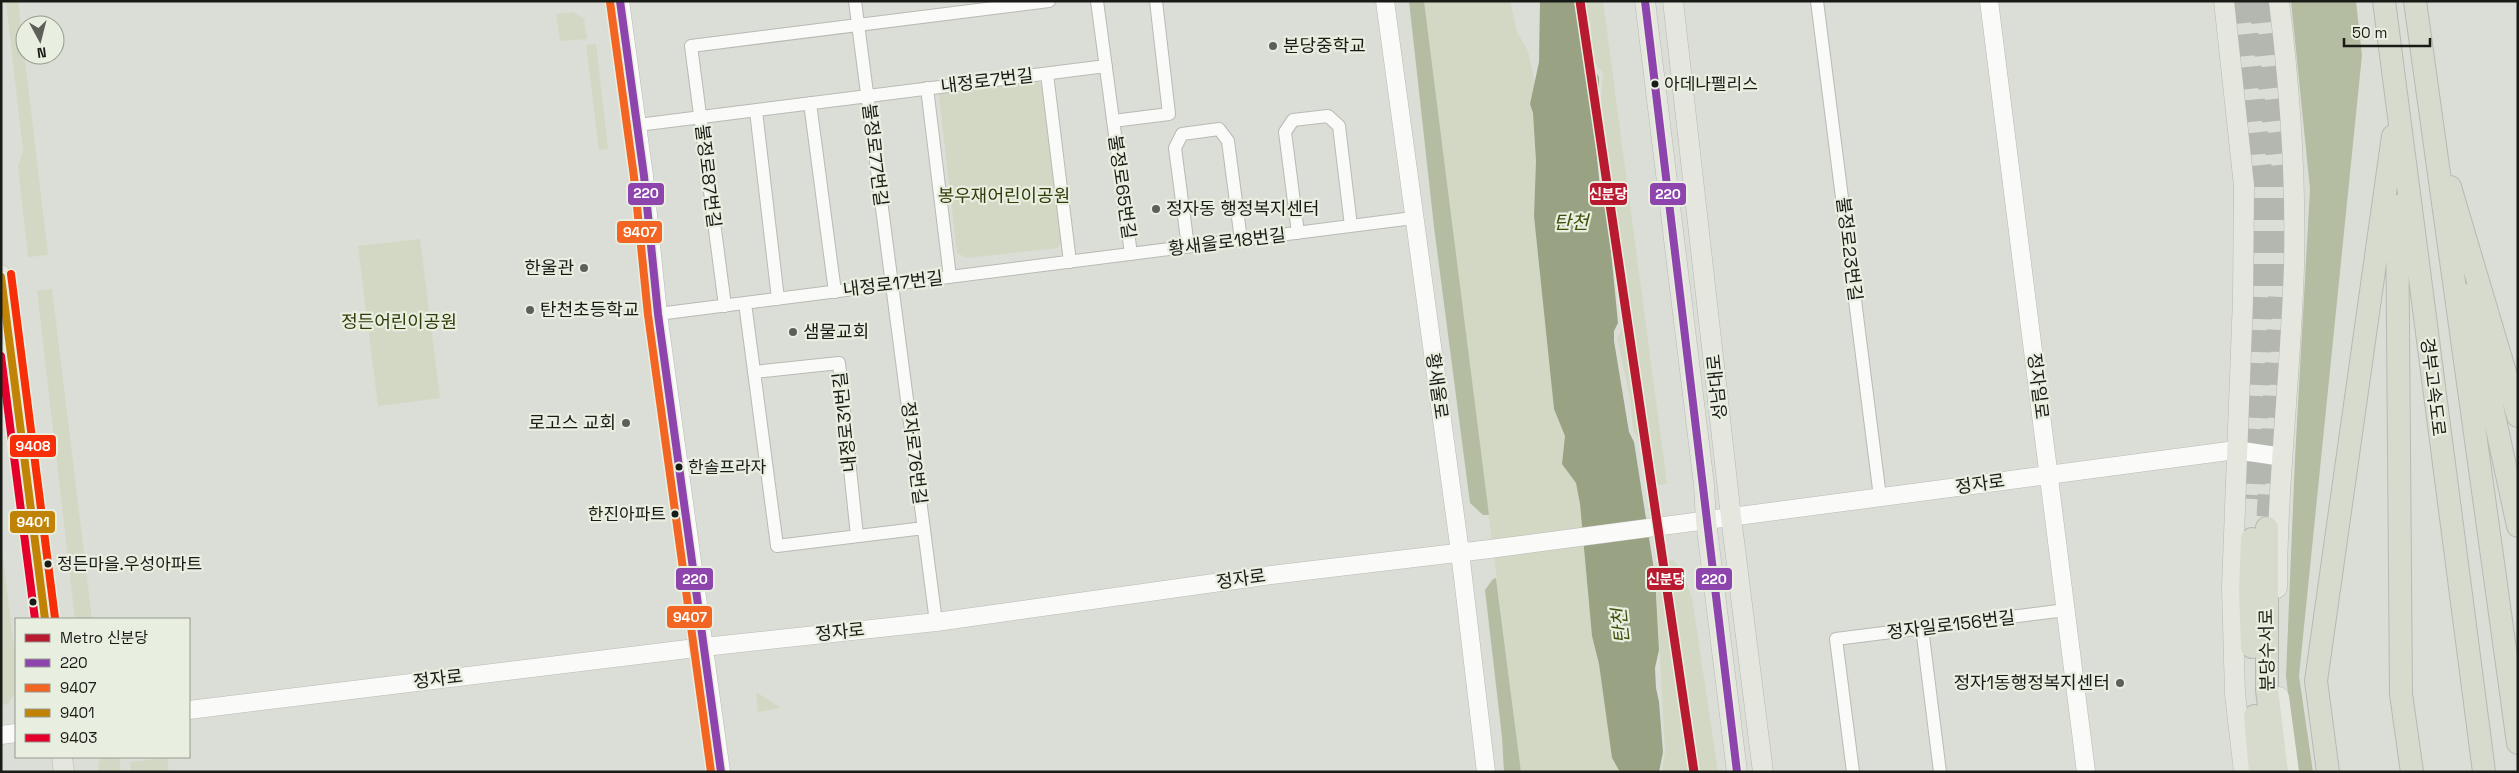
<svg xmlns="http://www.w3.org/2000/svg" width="2519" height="773" font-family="'Space Grotesk','Noto Sans KR',sans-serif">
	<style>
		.green { fill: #d2d8c3 }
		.forest { fill: #b4bda2 }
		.water { fill: #99a384 }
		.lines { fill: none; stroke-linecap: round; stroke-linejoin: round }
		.highway-tunnel { stroke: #b4b7b0; stroke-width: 22; stroke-dasharray: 22 11; stroke-linecap: butt }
		.street-casing { stroke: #b8bab4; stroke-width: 14 }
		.secondary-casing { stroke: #b8bab4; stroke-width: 19 }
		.primary-casing { stroke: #b7b9b5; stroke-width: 21 }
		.highway-casing { stroke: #b7b9b5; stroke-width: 24 }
		.street { stroke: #fafaf9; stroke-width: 12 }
		.secondary { stroke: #fafaf9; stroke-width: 18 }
		.primary { stroke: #e5e7df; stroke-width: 20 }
		.highway { stroke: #d7dbce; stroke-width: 22 }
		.bus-1-casing { stroke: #e9efe0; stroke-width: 11 }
		.bus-2-casing { stroke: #e9efe0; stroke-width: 11 }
		.bus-3-casing { stroke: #e9efe0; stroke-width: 11 }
		.bus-4-casing { stroke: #e9efe0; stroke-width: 11 }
		.bus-5-casing { stroke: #e9efe0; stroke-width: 11 }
		.bus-1 { stroke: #8e44ad; stroke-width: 8 }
		.bus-2 { stroke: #f26522; stroke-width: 8 }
		.bus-3 { stroke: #c08306; stroke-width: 8 }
		.bus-4 { stroke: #e4002b; stroke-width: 8 }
		.bus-5 { stroke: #f72f08; stroke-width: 8 }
		.metro-1-casing { stroke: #e9efe0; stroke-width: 12 }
		.metro-1 { stroke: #b81b30; stroke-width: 9 }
		.poi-dot { fill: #5d5f59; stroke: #e9efe0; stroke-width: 2 }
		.bus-dot { fill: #191b16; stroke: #e9efe0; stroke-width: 2 }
		.labels { text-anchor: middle; stroke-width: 4.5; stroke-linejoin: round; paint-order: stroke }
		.bus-label { font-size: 17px; fill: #191b16; stroke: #e9efe0; text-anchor: start }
		.poi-label { font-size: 18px; fill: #191b16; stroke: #e9efe0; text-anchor: start }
		.street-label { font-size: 18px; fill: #191b16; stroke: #e9efe0 }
		.park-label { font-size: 18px; fill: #303b09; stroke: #e9efe0 }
		.water-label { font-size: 19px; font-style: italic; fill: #3f4e09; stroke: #e9efe0 }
		.line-badge { stroke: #e9efe0; stroke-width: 2 }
		.badge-label { font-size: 14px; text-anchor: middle; font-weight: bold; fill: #fff }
	</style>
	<rect width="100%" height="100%" fill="#dbded6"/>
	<path class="green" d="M6,1H18L48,255L28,257L18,167L23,151Z
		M1424,1H1510L1517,32L1528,51L1535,84L1530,104L1533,113L1536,161L1534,216L1554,409L1565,436L1562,464L1576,483L1580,504L1592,636L1599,664L1612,758L1620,772H1521Z
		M1585,1H1603L1667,484L1646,486L1640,443L1633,430L1630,398L1617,338L1624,326L1615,212L1605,194L1606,179L1601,148L1604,129L1601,101L1603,73L1593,61L1591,27Z
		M573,12L584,19L587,39L560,41L556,14Z
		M596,44L608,149L599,150L586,45Z
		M1036,80L1043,88L1062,242L1057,248L967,258L957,253L938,87Z
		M420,239L440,398L378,406L358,246Z
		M52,289L92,619H75L37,291Z
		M1,542L16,663V691L8,704L1,705Z
		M1673,560L1681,568L1692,598L1718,772H1662L1665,751L1655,563Z
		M756,692L781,708L758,712Z
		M103,757H119L121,772H99L98,763Z
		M167,758L169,772H131L130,762Z"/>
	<path class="forest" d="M1409,1H1424L1489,515H1483L1470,503L1434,227Z
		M2291,1H2356L2362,55L2299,676L2313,772H2297L2286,676L2295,458L2310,189Z
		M1496,578L1521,772H1504L1502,737L1485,590L1493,579Z"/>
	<path class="water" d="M1540,1H1580L1585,32L1589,38L1590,59L1599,78L1596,147L1601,198L1607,210L1618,323L1614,331V341L1629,432L1634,442L1655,576L1659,650L1655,668L1656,688L1659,702L1663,752L1659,772H1620L1612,758L1599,664L1592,636L1580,504L1576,483L1562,464L1565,436L1554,409L1534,216L1536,161L1533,113L1530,104L1539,62Z"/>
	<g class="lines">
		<path class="highway-tunnel" d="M2244,1L2262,182V289L2254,499
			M2260,1L2279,178L2280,287L2267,528"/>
		<g class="street-casing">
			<path id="street" d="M855,1L936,622
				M1097,1L1131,254
				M1817,1L1880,497
				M1047,74L1070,262
				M927,88L950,277
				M810,103L835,292
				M756,111L778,299
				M1113,121L1169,114L1156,1
				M638,125L1106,66
				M1298,233L1285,132L1293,120L1328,116L1339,126L1351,226
				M1188,247L1175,148L1182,134L1219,129L1228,141L1241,240
				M745,303L777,546L924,528
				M725,306L691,46L1049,1
				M658,314L1413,218
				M754,372L839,363L857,536
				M1922,628L1940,772
				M1853,772L1836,639L2066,610"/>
		</g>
		<g class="secondary-casing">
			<path id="secondary" d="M620,1L644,176L658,314L721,772
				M1385,1L1460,552L1486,772
				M1989,1L2086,772
				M189,710L704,647L936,622L1271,575L1490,549L2236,450L2283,457
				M1,735L16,733"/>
		</g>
		<g class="primary-casing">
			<path id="primary" d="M1645,1L1704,485L1706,521L1737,772
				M1673,1L1731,517L1763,772
				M2224,1L2244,186L2243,298L2232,588L2235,694L2244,772
				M1,275L45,619
				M2277,588C2277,481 2291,373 2294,266C2296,178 2290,89 2279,1
				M2279,697L2289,772
				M62,757L64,772"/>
		</g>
		<g class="highway-casing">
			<path id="highway" d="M2384,1L2484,772
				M2415,1L2518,743
				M2450,187L2518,416
				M2397,206L2401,694L2412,772
				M2468,295L2518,526
				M2267,528V690L2277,772
				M2252,647L2250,591L2252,539
				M2255,716L2260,772
				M2328,772L2316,681L2393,136"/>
		</g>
		<use href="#street" class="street"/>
		<use href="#secondary" class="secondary"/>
		<use href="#primary" class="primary"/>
		<use href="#highway" class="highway"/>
		<g class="bus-1-casing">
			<path id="bus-1" d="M620,1L644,176L658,314L721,772
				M1645,1L1737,772"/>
		</g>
		<g class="bus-2-casing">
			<path id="bus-2" d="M610,2L634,177L648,315L711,772"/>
		</g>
		<g class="bus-3-casing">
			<path id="bus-3" d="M1,277L45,619"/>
		</g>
		<g class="bus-4-casing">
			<path id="bus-4" d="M1,356L35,619"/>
		</g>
		<g class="bus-5-casing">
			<path id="bus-5" d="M11,274L55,618"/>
		</g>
		<use href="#bus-1" class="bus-1"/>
		<use href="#bus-2" class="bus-2"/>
		<use href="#bus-3" class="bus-3"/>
		<use href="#bus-4" class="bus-4"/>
		<use href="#bus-5" class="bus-5"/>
		<g class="metro-1-casing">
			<path id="metro-1" d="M1580,1L1694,772"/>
		</g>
		<use href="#metro-1" class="metro-1"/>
	</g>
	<g class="poi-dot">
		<circle cx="1273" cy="46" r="5"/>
		<circle cx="1156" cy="209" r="5"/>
		<circle cx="584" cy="268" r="5"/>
		<circle cx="530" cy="310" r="5"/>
		<circle cx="793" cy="332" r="5"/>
		<circle cx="626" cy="423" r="5"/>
		<circle cx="2120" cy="683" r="5"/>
	</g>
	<g class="bus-dot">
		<circle cx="1655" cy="84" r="4.5"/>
		<circle cx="679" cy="467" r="4.5"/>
		<circle cx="675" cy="514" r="4.5"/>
		<circle cx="48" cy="564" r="4.5"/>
		<circle cx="33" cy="602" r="4.5"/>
	</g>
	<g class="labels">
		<g class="bus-label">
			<text x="1664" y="90">아데나펠리스</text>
			<text x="688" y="473">한솔프라자</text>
			<text x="666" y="520" text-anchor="end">한진아파트</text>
			<text x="57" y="570">정든마을.우성아파트</text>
		</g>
		<g class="poi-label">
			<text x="1283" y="52">분당중학교</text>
			<text x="1166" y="215">정자동 행정복지센터</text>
			<text x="574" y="274" text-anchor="end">한울관</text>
			<text x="540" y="316">탄천초등학교</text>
			<text x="803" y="338">샘물교회</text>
			<text x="616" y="429" text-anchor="end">로고스 교회</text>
			<text x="2110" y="689" text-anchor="end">정자1동행정복지센터</text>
		</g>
		<g class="street-label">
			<text transform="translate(987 81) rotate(-7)" y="6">내정로7번길</text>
			<text transform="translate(875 155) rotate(83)" y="6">불정로77번길</text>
			<text transform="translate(708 176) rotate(83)" y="6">불정로87번길</text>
			<text transform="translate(1122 187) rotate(82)" y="6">불정로65번길</text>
			<text transform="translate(1227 242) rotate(-7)" y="6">황새울로18번길</text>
			<text transform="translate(1849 249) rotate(83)" y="6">불정로23번길</text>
			<text transform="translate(893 284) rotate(-7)" y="6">내정로17번길</text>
			<text transform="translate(1437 386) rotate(82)" y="6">황새울로</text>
			<text transform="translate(2038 386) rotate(83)" y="6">정자일로</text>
			<text transform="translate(1717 387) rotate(-96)" y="6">성남대로</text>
			<text transform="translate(2433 387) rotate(83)" y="6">경부고속도로</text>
			<text transform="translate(845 422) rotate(-96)" y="6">내정로31번길</text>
			<text transform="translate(914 453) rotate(83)" y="6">정자로76번길</text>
			<text transform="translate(1980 484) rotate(-8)" y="6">정자로</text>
			<text transform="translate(1241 579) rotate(-8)" y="6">정자로</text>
			<text transform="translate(1951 625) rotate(-7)" y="6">정자일로156번길</text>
			<text transform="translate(840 632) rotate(-6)" y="6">정자로</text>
			<text transform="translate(2267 650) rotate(-91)" y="6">분당수서로</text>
			<text transform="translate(438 679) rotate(-7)" y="6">정자로</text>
		</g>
		<g class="park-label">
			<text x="1004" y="202">봉우재어린이공원</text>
			<text x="399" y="328">정든어린이공원</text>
		</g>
		<g class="water-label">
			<text x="1571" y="229">탄천</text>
			<text transform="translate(1620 626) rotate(-96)" y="7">탄천</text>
		</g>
	</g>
	<g class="line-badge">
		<rect x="627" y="182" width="38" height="24" rx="5" fill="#8e44ad"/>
		<rect x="1589" y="182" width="39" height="24" rx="5" fill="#b81b30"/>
		<rect x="1649" y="182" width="38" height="24" rx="5" fill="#8e44ad"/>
		<rect x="616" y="220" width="47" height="24" rx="5" fill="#f26522"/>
		<rect x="9" y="434" width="48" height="24" rx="5" fill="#f72f08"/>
		<rect x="9" y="510" width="47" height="24" rx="5" fill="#c08306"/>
		<rect x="1646" y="567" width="39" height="24" rx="5" fill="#b81b30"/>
		<rect x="1695" y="567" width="38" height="24" rx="5" fill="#8e44ad"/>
		<rect x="675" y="567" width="39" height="24" rx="5" fill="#8e44ad"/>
		<rect x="666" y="605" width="47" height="24" rx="5" fill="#f26522"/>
	</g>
	<g class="badge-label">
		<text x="646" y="198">220</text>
		<text x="1608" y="199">신분당</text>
		<text x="1668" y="199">220</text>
		<text x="640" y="237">9407</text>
		<text x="33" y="451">9408</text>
		<text x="33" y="527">9401</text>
		<text x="1666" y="584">신분당</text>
		<text x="1714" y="584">220</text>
		<text x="695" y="584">220</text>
		<text x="690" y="622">9407</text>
	</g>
	<rect width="2519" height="773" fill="none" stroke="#191b16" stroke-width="5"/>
	<rect x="15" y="618" width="175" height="140" fill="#e9efe0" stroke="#969a8f"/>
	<rect x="25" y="634" width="25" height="8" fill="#b81b30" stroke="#969a8f"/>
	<text x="60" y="643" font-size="15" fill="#191b16">Metro 신분당</text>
	<rect x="25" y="659" width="25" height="8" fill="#8e44ad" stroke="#969a8f"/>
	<text x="60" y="668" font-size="15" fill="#191b16">220</text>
	<rect x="25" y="684" width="25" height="8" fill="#f26522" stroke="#969a8f"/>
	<text x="60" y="693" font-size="15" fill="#191b16">9407</text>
	<rect x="25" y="709" width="25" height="8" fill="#c08306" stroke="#969a8f"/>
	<text x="60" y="718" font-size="15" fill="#191b16">9401</text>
	<rect x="25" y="734" width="25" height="8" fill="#e4002b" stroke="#969a8f"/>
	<text x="60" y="743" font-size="15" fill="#191b16">9403</text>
	<g transform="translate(40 40) rotate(173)"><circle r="24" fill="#e9efe0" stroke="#969a8f"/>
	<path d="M0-4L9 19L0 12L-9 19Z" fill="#5d5f59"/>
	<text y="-8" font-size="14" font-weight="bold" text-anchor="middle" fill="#191b16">N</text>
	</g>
	<path d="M2344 38v8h86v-8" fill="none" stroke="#191b16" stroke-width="2.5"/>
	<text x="2352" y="38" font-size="15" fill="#191b16" stroke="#e9efe0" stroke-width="4" paint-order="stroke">50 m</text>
</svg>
